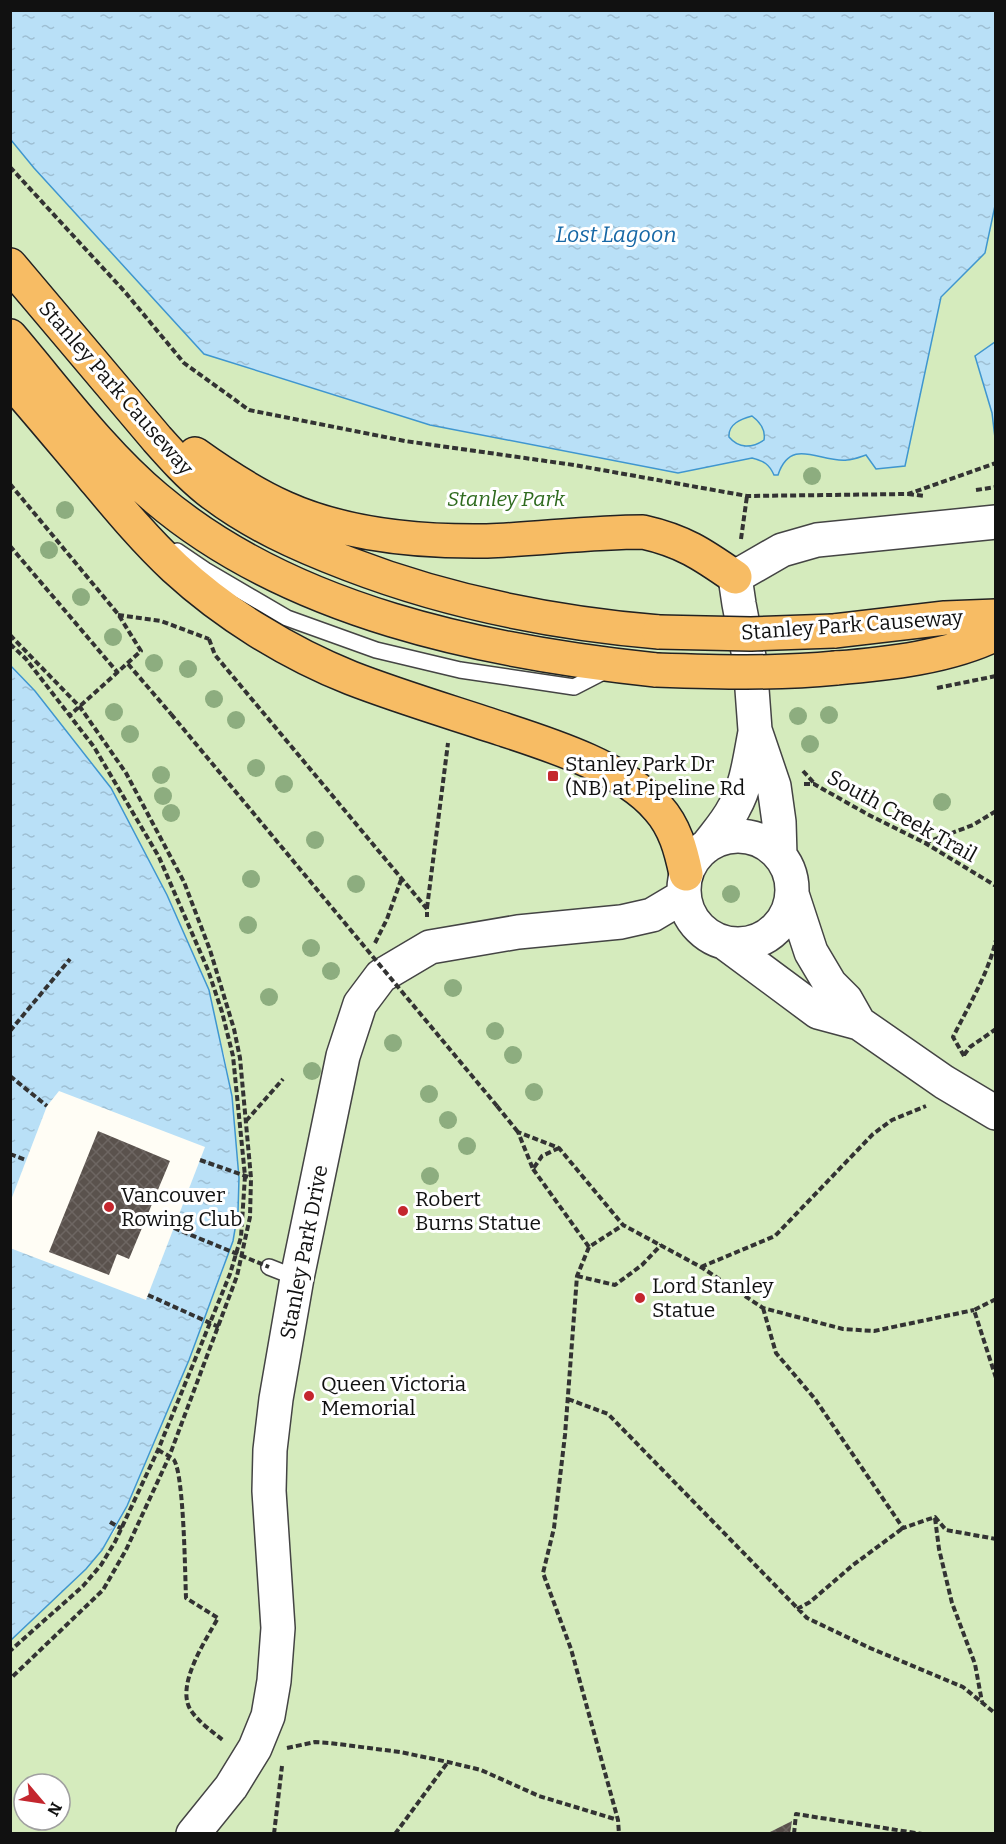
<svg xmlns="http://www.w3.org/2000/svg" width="1006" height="1844" font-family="Bitter,serif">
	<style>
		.park { fill: #d5ebbd; fill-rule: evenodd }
		.water { fill: url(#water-ripples); stroke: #3f96cf; stroke-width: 1.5; fill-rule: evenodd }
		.pier { fill: #fffdf5 }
		.building { fill: url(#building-cross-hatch) }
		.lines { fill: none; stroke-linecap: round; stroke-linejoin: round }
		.service-casing { stroke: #444; stroke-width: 18 }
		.tertiary-casing { stroke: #444; stroke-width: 36 }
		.trunk-casing { stroke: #222; stroke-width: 36 }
		.path { stroke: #333; stroke-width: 4; stroke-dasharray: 6 3; stroke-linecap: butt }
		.service { stroke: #fff; stroke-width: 15 }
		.tertiary { stroke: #fff; stroke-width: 33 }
		.trunk { stroke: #f7bc64; stroke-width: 33 }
		.trunk-bridge-casing { stroke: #222; stroke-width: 36; stroke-linecap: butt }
		.path-bridge { stroke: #333; stroke-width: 4; stroke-dasharray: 6 3; stroke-linecap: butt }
		.trunk-bridge { stroke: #f7bc64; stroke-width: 33 }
		.tree { fill: #8dad7f }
		.poi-dot { fill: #c4262e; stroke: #fff; stroke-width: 2 }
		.labels { text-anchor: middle; stroke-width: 6; stroke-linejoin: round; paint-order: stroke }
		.street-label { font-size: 21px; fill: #111; stroke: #fff }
		.park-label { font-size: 21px; font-style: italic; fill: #2f6b1f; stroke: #fff }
		.poi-label { font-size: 21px; fill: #111; stroke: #fff; text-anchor: start }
		.water-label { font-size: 22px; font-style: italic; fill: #1768a6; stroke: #fff }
	</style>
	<defs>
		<pattern id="water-ripples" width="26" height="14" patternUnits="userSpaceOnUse" patternTransform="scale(1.5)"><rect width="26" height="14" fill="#b9e0f7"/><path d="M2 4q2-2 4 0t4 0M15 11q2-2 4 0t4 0" fill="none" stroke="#9ebfd3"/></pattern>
		<pattern id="building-cross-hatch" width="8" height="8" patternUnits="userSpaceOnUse" patternTransform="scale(1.5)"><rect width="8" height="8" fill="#5a524d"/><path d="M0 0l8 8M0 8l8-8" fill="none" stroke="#6d6662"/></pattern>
	</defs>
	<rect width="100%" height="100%" fill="#fffdf5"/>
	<path class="park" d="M11,11H995V1833H11L10,1640L86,1569L114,1532L127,1506L189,1360L222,1273L233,1241L239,1178L232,1096L224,1054L111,788L35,691L11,665ZM24,1784H60V1820H24Z"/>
	<path class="water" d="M10,11H995L996,201L985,253L941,297L905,466L876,469L866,455C860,457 853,460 847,460C820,463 791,436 778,475H774C769,464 764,461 752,458L678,473L430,425L204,354L34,168L11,140ZM752,416C760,422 766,429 764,440C752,448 739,449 729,437C728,424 741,419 752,416Z
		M995,342V438L992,413L975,356Z
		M10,665L35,691L111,788L167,895L209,990L232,1096L239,1178L238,1212L233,1241L189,1360L127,1506L102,1550L86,1569L11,1640Z"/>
	<path class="pier" d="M59,1091L205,1147L146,1300L10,1248L11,1200L47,1106Z"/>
	<path class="building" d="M98,1131L170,1161L129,1259L117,1254L109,1275L49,1252Z
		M792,1821L790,1834H766Z"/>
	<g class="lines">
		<g class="service-casing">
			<path id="service" d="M177,551L205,570L287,618L376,650L460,670L574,687L607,670
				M269,1267L297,1278"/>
		</g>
		<g class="tertiary-casing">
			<path id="tertiary" d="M684 890a54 54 0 1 1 108 0a54 54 0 1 1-108 0Z
				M707,846C716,834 727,822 734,808C747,785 750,758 755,732
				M780,856L779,822L774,786L755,730L750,662L739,604L735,577L782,550L817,540L996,522
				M792,894L811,952L830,984L846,1000L859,1023
				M725,943L818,1012L859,1023L944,1082L996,1113
				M193,1834L231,1787L255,1748L268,1716L274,1681L278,1628L269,1491L270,1450L276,1399L297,1278L343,1056L360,1004L381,976L430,947L518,932L621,922L652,915L684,896"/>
		</g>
		<g class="trunk-casing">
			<path id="trunk" d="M10,265L157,439C173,457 189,475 208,490C250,523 299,545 349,564C448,602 553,623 659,632
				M10,336C56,390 102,453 156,498C290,612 485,652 656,670
				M10,380C39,413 67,447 95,480C121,511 146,541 175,568C225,614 288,653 351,678C400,697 451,712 502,729C551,745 624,768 658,808C675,827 681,850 686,874
				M195,454C223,474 253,494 285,508C345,535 422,542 487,541C539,539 591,532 643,532C683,541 702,554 735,577
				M834,631L945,618L996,616
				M836,668C887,664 950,657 996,634"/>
		</g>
		<path class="path" d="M10,167L125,292L184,363L249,410L405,441L574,465L747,496L908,494L996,463
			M10,484L118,614L141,651L69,716
			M976,490L996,487
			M908,494L925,496
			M741,539L747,496
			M10,546L118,673
			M118,615L161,621L209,639
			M10,635L80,707L126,773L184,882L210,950L234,1029L240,1058L251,1178L250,1217L237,1276L169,1457L126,1550L103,1590L10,1679
			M209,639L215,655L427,909V917
			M10,644L26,659L94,747L159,857L208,970L222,1012L233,1056L245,1176L241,1237L230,1274L158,1450L115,1542L101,1565L83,1586L10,1651
			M128,664L171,714
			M937,688L996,676
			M803,771L814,783
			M804,784H814L867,814L925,843L996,886
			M925,843L973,825L996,811
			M427,908L448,743
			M375,943L387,919L401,880
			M10,1031L70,959
			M964,1055L970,1047L996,1029
			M964,1056L953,1037C969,1005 988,974 996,940
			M10,1076L47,1106
			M497,1106L518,1132
			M246,1121L283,1079
			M559,1148L542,1156L533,1169L518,1132L559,1148L623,1225L701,1267L763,1308L843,1329L874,1331L974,1310
			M10,1154L26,1160
			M200,1160L251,1178
			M533,1169L589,1247L623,1225
			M589,1247L577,1276L565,1435L554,1528L543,1573L571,1649L618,1820L619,1834
			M701,1267L775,1236L873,1134L892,1120L926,1106
			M577,1276L615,1285L642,1265L661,1245
			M148,1295L219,1327
			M996,1299L974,1310L996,1378
			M763,1308L776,1353L815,1399L903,1528L935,1517L946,1530L996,1539
			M568,1399L608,1414L807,1618L870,1648L963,1687L996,1714
			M158,1450C163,1453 170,1456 174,1460C184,1475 185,1574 186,1598L218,1618C206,1640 176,1684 190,1709C198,1722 213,1732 224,1741
			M935,1518L939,1549L952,1603L975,1664L982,1702
			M110,1522L122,1529
			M797,1609L810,1602L853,1565L903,1528
			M287,1748L315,1742L330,1743L400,1752L448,1762L481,1770L539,1796L618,1820
			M274,1834L282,1766
			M395,1834L448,1762
			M794,1834L796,1814L922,1834"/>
		<use href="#service" class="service"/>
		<use href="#tertiary" class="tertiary"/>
		<use href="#trunk" class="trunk"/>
		<g class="trunk-bridge-casing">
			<path id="trunk-bridge" d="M659,632L751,634L834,631
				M656,670C716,672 776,674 836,668"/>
		</g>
		<path class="path-bridge" d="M171,714L497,1106
			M174,1228L269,1267"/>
		<use href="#trunk-bridge" class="trunk-bridge"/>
	</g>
	<g class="tree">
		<circle cx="812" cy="476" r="9"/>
		<circle cx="65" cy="510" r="9"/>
		<circle cx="49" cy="550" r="9"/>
		<circle cx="81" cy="597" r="9"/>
		<circle cx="113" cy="637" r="9"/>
		<circle cx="154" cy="663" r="9"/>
		<circle cx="188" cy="669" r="9"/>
		<circle cx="214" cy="699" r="9"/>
		<circle cx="114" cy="712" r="9"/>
		<circle cx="829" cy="715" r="9"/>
		<circle cx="798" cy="716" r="9"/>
		<circle cx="236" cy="720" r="9"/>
		<circle cx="130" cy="734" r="9"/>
		<circle cx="810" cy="744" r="9"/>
		<circle cx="256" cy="768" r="9"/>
		<circle cx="161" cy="775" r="9"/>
		<circle cx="284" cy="784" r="9"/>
		<circle cx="163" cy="796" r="9"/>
		<circle cx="942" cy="802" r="9"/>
		<circle cx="171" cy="813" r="9"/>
		<circle cx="315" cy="840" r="9"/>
		<circle cx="251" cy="879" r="9"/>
		<circle cx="356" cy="884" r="9"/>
		<circle cx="731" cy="894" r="9"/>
		<circle cx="248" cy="925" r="9"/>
		<circle cx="311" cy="948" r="9"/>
		<circle cx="331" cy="971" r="9"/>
		<circle cx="453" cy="988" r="9"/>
		<circle cx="269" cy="997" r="9"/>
		<circle cx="495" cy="1031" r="9"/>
		<circle cx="393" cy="1043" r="9"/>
		<circle cx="513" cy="1055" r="9"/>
		<circle cx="312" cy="1071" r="9"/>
		<circle cx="534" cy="1092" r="9"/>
		<circle cx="429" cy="1094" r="9"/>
		<circle cx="448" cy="1120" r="9"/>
		<circle cx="467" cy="1146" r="9"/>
		<circle cx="430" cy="1176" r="9"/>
	</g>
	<g class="poi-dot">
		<rect x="547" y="770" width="12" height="12" rx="3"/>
		<circle cx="109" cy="1207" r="6"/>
		<circle cx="403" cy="1211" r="6"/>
		<circle cx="640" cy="1298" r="6"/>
		<circle cx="309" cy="1396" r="6"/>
	</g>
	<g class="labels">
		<g class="street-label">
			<text transform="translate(116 388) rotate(49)" y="7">Stanley Park Causeway</text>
			<text transform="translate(852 625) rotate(-4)" y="7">Stanley Park Causeway</text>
			<text transform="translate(902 816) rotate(29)" y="7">South Creek Trail</text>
			<text transform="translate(304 1252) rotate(-79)" y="7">Stanley Park Drive</text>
		</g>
		<g class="park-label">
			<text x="506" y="506">Stanley Park</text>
		</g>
		<g class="poi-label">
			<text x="565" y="771">Stanley Park Dr<tspan x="565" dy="24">(NB) at Pipeline Rd</tspan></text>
			<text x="121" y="1202">Vancouver<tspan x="121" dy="24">Rowing Club</tspan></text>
			<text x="415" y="1206">Robert<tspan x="415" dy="24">Burns Statue</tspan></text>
			<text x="652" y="1293">Lord Stanley<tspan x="652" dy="24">Statue</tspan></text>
			<text x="321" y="1391">Queen Victoria<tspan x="321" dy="24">Memorial</tspan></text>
		</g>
		<g class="water-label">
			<text x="616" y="242">Lost Lagoon</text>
		</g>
	</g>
	<rect width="1006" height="1844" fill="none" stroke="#111111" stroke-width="24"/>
	<g transform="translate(42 1802) rotate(119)"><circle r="28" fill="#ffffff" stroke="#a0a0a0" stroke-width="1.5"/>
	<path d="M0-4.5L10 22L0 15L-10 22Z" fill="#c4262e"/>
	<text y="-9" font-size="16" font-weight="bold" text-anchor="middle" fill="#111111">N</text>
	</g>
</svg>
